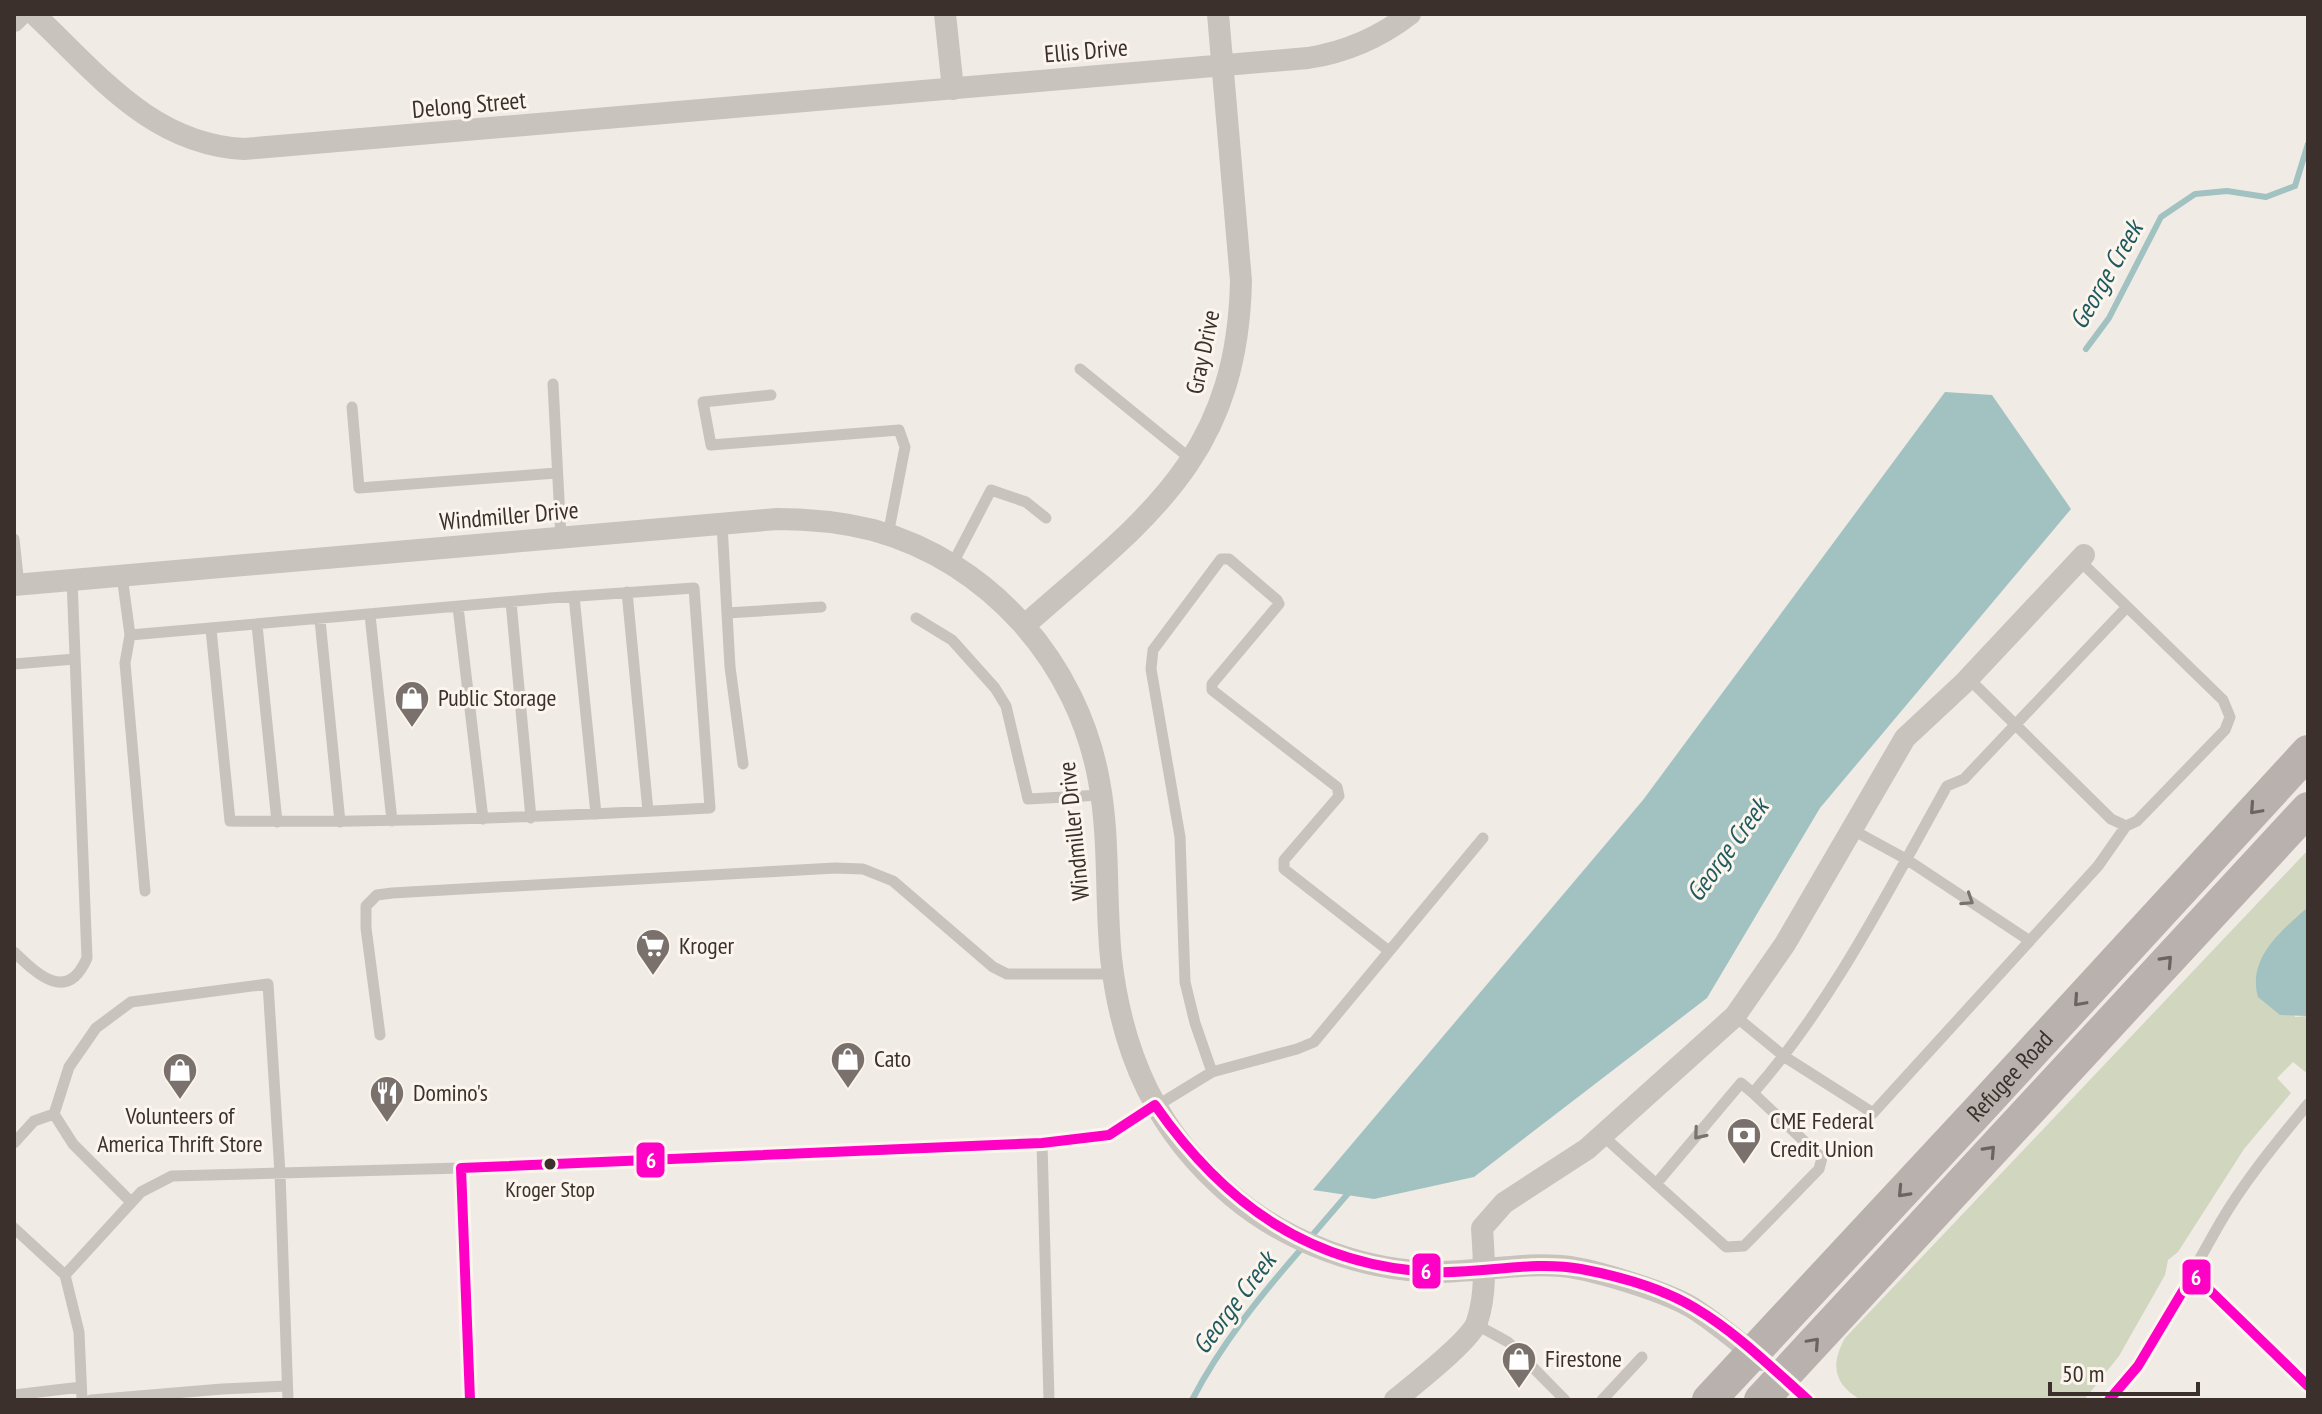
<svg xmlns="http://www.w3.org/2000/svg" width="2322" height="1414" font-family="'PT Sans Narrow',sans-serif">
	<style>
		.green { fill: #d1d6bf }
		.water { fill: #a1c2c1 }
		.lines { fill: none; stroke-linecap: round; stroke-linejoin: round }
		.stream { stroke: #a1c2c1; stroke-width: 6 }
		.lane { stroke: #c9c3be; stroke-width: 11 }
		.street { stroke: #c9c3be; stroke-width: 22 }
		.primary { stroke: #b8b1ad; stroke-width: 34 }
		.bus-1-casing { stroke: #fbf5ee; stroke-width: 16 }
		.bus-1 { stroke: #ff00c5; stroke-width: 10 }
		.oneway { stroke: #6d645f }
		.oneway2 { stroke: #7b726d }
		.bus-dot { fill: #3b302b; stroke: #fbf5ee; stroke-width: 3 }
		.labels { text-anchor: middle; stroke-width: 6; stroke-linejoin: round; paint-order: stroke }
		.bus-label { font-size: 22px; fill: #3b302b; stroke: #fbf5ee }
		.street-label { font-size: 24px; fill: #3b302b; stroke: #fbf5ee }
		.poi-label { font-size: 24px; fill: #3b302b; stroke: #fbf5ee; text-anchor: start }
		.water-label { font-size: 26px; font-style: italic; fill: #1f5a5e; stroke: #fbf5ee }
		.line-badge { stroke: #fbf5ee; stroke-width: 3 }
		.badge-label { font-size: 22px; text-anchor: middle; font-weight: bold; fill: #fff }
	</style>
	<rect width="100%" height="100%" fill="#f0ebe5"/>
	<path class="green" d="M2308,850V907L2278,936L2295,1017L2308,1016V1074L2293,1062L2277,1078L2291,1093L2244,1149L2178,1252L2168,1260L2165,1275L2119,1356L2084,1400H1861C1834,1385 1830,1365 1845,1338Z"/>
	<path class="water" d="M1945,392L1992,395L2071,509L1820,808L1707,998L1474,1177L1374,1199L1313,1190L1643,800Z
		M2308,907V1016L2280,1015L2258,997C2247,958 2281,931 2308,907Z"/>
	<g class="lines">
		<path class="stream" d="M2086,349L2109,318L2161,217L2195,194L2227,191L2266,197L2295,186L2308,144
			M1309,1239L1351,1190
			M1192,1400C1221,1344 1261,1295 1302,1248"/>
		<path class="lane" d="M1080,369L1192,460
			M553,384L561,538
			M771,395L703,402L711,445L899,430L905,447L888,535
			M352,407L359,488L556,473
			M722,524L730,667L743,764
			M14,539L19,585
			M952,565L991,490L1026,502L1046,518
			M122,576L130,635L550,598L694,588L710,808C550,817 390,823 230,821L211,629
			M627,592L648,811
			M574,596L596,814
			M511,602L531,818
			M458,607L483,819
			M727,613L821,607
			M370,615L392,821
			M916,618L952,640L995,688L1006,706L1028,799L1101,795
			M320,620L340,822
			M257,625L277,822
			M130,635L125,663L145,891
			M14,664L75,659
			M1968,678L2111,819L2126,826L2137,821L2225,730L2230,717L2223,700L2079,560
			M1851,829L1906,859L2030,941
			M14,952C37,974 67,1004 87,958L72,580
			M1735,1016L1785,1057L1873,1113L2098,866L2126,826
			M380,1035L366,928V906L377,895L392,893L835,868L863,869L893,881L993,967L1007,974H1114
			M1212,1072L1195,1023L1185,982L1180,837L1151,669L1153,650L1221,559H1229L1277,600L1279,604L1212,684V690L1337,787L1339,796L1284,860V869L1389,951
			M1602,1135L1726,1247L1744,1246L1819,1169L1822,1158L1753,1093C1833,1002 1888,891 1947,786L1964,779L2126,608
			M14,1143L34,1121L54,1114
			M1042,1143L1049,1400
			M1656,1184L1741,1083L1753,1093
			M131,1202L73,1144L54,1114L69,1067L96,1028L131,1002L268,984L280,1173L288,1400
			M14,1228L65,1275
			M2193,1274L2308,1386
			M1477,1325L1508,1342L1565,1400
			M1784,1379L1808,1400
			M14,1395L81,1387
			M82,1400L79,1332L65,1275L141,1192L172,1176L461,1168
			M91,1400L222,1389L287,1386
			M470,1400L461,1168L1042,1143L1109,1135L1212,1072L1297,1049L1314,1042L1483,838
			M1602,1400L1642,1357
			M2109,1400C2155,1345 2185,1284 2220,1223C2245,1180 2277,1142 2308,1104"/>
		<path class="street" d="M34,14C98,74 151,144 244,149L1308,58C1347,52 1379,38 1410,14
			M945,14L953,89
			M14,21L21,14
			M14,585L777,519C810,519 841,522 873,530C990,562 1078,663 1099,781C1110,839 1105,899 1111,958C1122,1055 1157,1133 1232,1196C1288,1243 1364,1271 1437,1272C1479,1272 1529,1261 1570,1267C1601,1272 1671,1293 1696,1310C1719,1325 1740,1343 1761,1360
			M1025,625C1146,518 1237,459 1241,281L1218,14
			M1395,1400C1412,1386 1471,1340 1477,1322C1487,1292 1484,1259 1482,1228L1504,1203L1587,1149L1735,1016L1785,944L1905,738L1964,683L2084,555"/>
		<g class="primary">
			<path id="s1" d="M1709,1400L1978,1111L2308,752"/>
			<path d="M1761,1400L2308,809"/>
		</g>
		<g class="bus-1-casing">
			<path id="bus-1" d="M470,1400L461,1168L1042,1143L1109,1135L1155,1105C1224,1204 1311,1267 1435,1272C1484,1274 1532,1260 1581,1269C1618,1276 1662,1288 1695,1308C1737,1333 1772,1368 1808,1400
				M2109,1400L2138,1366L2193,1274L2308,1386"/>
		</g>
		<use href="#bus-1" class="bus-1"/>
	</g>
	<defs><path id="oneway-chevron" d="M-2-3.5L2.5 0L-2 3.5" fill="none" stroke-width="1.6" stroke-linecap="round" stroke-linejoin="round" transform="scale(2)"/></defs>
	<g class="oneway">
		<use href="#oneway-chevron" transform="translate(2255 809) rotate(132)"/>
		<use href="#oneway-chevron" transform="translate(2167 961) rotate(-47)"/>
		<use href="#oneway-chevron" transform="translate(2079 1001) rotate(132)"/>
		<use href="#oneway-chevron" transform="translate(1990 1151) rotate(-47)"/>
		<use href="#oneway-chevron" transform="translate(1903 1192) rotate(133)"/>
		<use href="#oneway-chevron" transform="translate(1814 1343) rotate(-48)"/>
	</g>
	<g class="oneway2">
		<use href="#oneway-chevron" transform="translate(1968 900) rotate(33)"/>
		<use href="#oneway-chevron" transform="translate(1699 1134) rotate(130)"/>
	</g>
	<defs>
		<g id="shop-pin" transform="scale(1.8)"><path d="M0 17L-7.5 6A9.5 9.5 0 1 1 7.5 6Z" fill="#7a716c" stroke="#fbf5ee"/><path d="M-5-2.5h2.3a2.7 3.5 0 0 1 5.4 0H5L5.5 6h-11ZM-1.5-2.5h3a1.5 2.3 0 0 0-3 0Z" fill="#fff"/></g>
		<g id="supermarket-pin" transform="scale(1.8)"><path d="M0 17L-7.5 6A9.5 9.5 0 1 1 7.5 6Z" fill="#7a716c" stroke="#fbf5ee"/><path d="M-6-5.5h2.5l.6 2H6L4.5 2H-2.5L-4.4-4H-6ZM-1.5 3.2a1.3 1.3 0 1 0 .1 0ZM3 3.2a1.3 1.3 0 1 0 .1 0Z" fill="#fff"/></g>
		<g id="restaurant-pin" transform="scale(1.8)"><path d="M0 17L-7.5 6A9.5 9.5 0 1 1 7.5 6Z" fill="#7a716c" stroke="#fbf5ee"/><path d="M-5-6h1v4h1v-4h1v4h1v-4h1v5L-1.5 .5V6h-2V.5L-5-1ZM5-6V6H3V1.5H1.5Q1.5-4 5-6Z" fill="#fff"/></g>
		<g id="bank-pin" transform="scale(1.8)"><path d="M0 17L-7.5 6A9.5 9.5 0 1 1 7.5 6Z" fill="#7a716c" stroke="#fbf5ee"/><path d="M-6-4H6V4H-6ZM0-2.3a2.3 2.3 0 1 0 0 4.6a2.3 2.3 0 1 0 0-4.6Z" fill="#fff"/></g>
	</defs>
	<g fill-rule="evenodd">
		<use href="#shop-pin" x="412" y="698"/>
		<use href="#supermarket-pin" x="653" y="946"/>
		<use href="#shop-pin" x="848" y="1059"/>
		<use href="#shop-pin" x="180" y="1070"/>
		<use href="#restaurant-pin" x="387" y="1093"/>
		<use href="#bank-pin" x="1744" y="1135"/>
		<use href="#shop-pin" x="1519" y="1359"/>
	</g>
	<circle class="bus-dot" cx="550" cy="1164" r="7"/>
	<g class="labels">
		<g class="bus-label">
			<text x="550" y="1197">Kroger Stop</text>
		</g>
		<g class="street-label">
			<text transform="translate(1086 51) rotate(-5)" y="8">Ellis Drive</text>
			<text transform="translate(469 105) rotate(-5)" y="8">Delong Street</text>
			<text transform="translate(1203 352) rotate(-78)" y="8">Gray Drive</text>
			<text transform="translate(509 516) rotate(-5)" y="8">Windmiller Drive</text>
			<text transform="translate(1074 831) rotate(-96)" y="8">Windmiller Drive</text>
			<text dy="8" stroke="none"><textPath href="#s1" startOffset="442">Refugee Road</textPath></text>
		</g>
		<g class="poi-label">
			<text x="438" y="706">Public Storage</text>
			<text x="679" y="954">Kroger</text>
			<text x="874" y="1067">Cato</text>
			<text x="413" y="1101">Domino's</text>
			<text x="180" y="1124" text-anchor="middle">Volunteers of<tspan x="180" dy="28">America Thrift Store</tspan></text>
			<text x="1770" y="1129">CME Federal<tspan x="1770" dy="28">Credit Union</tspan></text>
			<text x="1545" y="1367">Firestone</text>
		</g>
		<g class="water-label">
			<text transform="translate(2106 275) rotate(-60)" y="9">George Creek</text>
			<text transform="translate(1727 850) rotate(-54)" y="9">George Creek</text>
			<text transform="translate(1234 1303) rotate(-53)" y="9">George Creek</text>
		</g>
	</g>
	<g class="line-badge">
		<rect x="635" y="1141" width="31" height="38" rx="8" fill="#ff00c5"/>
		<rect x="1411" y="1252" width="31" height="38" rx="8" fill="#ff00c5"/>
		<rect x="2181" y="1258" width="31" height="38" rx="8" fill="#ff00c5"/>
	</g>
	<g class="badge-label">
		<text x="651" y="1168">6</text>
		<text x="1426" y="1279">6</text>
		<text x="2196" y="1285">6</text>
	</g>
	<rect width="2322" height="1414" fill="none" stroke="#3b302b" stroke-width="32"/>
	<path d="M2050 1382v12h148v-12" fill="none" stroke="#3b302b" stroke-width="4"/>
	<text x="2062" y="1382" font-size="24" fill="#3b302b" stroke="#fbf5ee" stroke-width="6" paint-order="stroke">50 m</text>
</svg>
